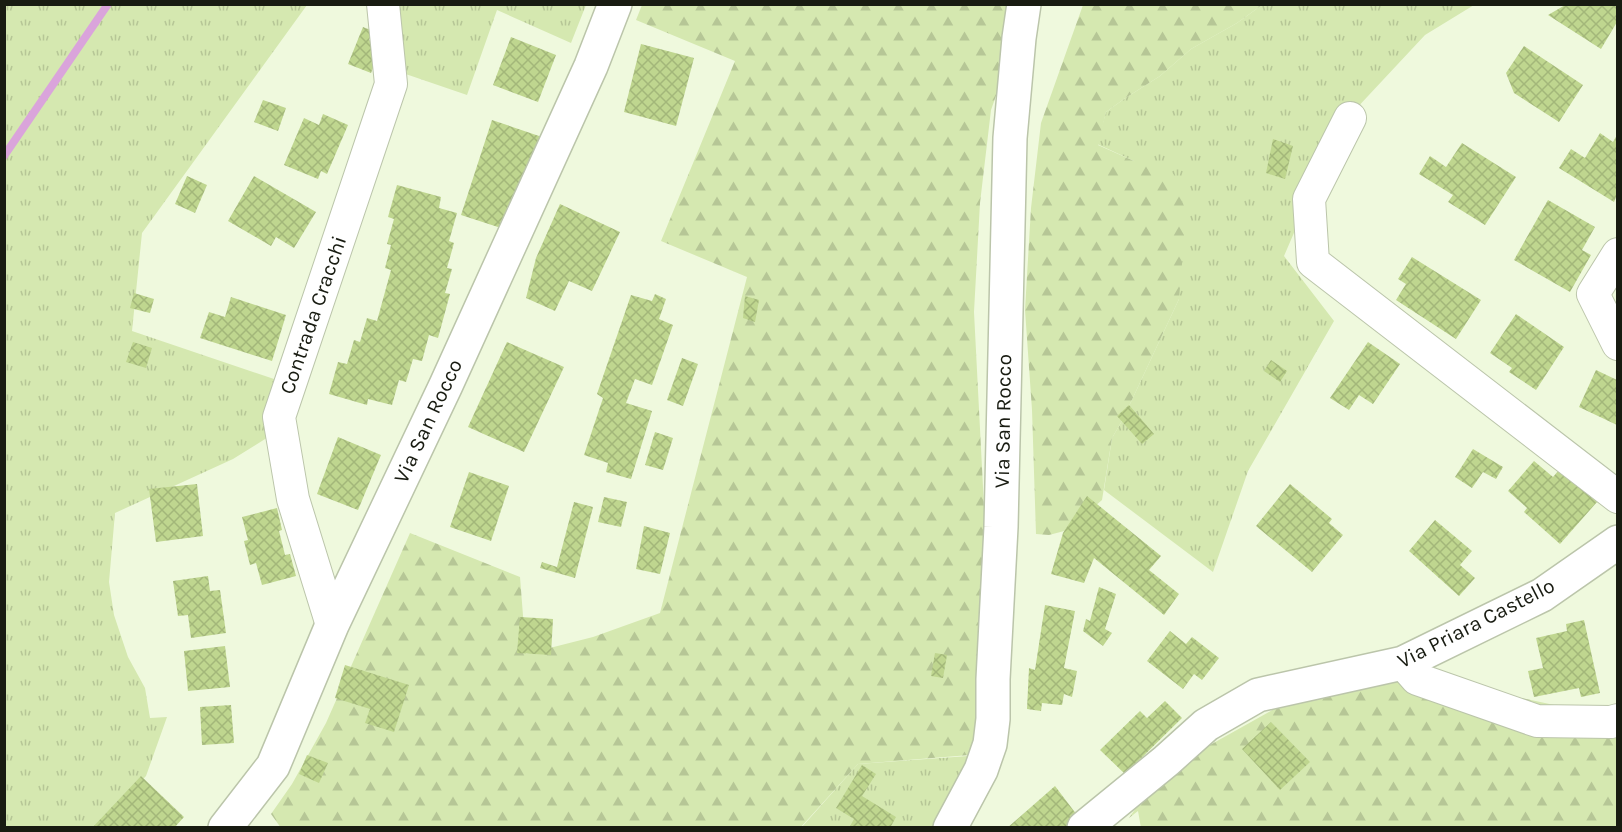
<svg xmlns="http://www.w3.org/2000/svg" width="1622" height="832" font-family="Karla,sans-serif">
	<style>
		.grass { fill: url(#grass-tufts) }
		.forest { fill: url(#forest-firs) }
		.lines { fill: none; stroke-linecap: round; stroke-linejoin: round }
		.stream { stroke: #daa4db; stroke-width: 8 }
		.building { fill: url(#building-cross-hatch) }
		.street-casing { stroke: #bbc5aa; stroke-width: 34 }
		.secondary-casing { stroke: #bbc5aa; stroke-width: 36 }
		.street { stroke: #fff; stroke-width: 32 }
		.secondary { stroke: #fff; stroke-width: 33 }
		.labels { text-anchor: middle; stroke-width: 4.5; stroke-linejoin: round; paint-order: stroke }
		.street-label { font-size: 21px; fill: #181b11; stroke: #fff }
	</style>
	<defs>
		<pattern id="grass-tufts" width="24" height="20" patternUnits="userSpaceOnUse" patternTransform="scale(1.5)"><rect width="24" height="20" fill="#d5e8b0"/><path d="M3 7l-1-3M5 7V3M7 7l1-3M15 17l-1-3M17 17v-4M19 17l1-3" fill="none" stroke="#b6c696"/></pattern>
		<pattern id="forest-firs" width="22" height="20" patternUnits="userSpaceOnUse" patternTransform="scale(1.5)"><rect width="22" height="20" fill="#d5e8b0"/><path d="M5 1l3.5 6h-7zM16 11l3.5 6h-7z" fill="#b6c696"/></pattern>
		<pattern id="building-cross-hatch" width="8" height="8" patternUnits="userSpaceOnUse" patternTransform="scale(1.5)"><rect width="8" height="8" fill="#bfd68f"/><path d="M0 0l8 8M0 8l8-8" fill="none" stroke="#a3b77a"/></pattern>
	</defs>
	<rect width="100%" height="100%" fill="#eff9dd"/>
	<path class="grass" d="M5,5H307L142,233L132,331L277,380L289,424L233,459L115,513L109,582L114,615L128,657L145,688L150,718L167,717L146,776L97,827L5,828Z
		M384,5H586L571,43L497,10L467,95L391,69Z
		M1262,5H1474L1425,35L1340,126L1284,256L1334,321L1248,471L1213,572L1104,490L1112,438L1123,419L1179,299V283L1134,161L1097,144L1106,112L1124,99L1160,76L1191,49L1237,23Z
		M982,755L964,827L801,828L858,764Z"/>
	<path class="forest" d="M642,5H1028L991,110L980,203L974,312L985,526L982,754L858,764L801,827L281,828L271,814L292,784L326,723L410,533L520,577L526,654L593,637L660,613L747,277L661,241L735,61L636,20Z
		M1083,5H1262L1237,23L1191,49L1160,76L1124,99L1106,112L1098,145L1134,161L1175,175L1186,213L1179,299L1123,419L1112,438L1102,500L1068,530L1049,535L1036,534L1032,410L1025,310L1031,208L1041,123Z
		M1436,669L1465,686L1568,708L1617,707V827L1141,828L1138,811L1129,818L1160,773L1283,704Z"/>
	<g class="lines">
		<path class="stream" d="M4,156L108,4"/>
	</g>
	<path class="building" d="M1567,4H1617V22L1601,49L1548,15Z
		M363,27L373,31L369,40L382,45L371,73L348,64Z
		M511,37L556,55L538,102L493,85Z
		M641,44L694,58L676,126L624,112Z
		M1524,46L1583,85L1559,122L1514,93L1506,73Z
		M263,100L286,108L278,131L254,122Z
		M323,114L348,125L327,174L321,171L318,179L284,165L304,118L319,125Z
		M492,120L542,137L501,228L461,215Z
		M1600,133L1613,142L1617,135V195L1614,202L1559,168L1571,149L1585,158Z
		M1273,139L1293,146L1285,179L1266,173Z
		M1462,143L1516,177L1485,225L1448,202L1453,195L1419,174L1430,156L1446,167Z
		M187,176L207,185L195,213L175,204Z
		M254,176L316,212L294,248L276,237L271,246L228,221Z
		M397,185L441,197L439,208L457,213L449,241L454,243L447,268L452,269L445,293L450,294L438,338L429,335L422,361L413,359L406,382L399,380L392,405L368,399L367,405L329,394L338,362L347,364L354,340L360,342L367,318L377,321L391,270L385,268L391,245L387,244L394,219L388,217Z
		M1548,200L1595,227L1582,250L1591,255L1570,292L1514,260Z
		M560,204L620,232L592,291L569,281L555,311L526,298L536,258Z
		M1412,257L1481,300L1456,339L1396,300L1406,284L1398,279Z
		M134,293L154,299L150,313L130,308Z
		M655,294L666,299L659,319L673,325L652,385L635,379L626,403L652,411L631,479L606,472L608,463L584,455L603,398L597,394L631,295L652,301Z
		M745,296L759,300L755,322L743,318Z
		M231,297L286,315L272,361L200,338L209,312L225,317Z
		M1516,314L1564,347L1536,390L1509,372L1512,368L1490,353Z
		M133,342L152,348L146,368L126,362Z
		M507,342L564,367L524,452L468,427Z
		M1368,342L1400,364L1373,404L1359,395L1349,410L1330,398Z
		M682,358L698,364L683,406L667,400Z
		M1271,360L1287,371L1280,382L1264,371Z
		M1596,370L1617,380V425L1579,407Z
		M1129,405L1154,434L1142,444L1117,416Z
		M655,432L673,438L663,470L645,465Z
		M338,437L381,455L358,510L317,494Z
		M1473,449L1503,467L1496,479L1483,472L1472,488L1455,477Z
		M1534,461L1553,477L1559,470L1597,502L1560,544L1524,512L1527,508L1508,491Z
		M469,472L509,486L491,541L450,527Z
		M197,484L203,536L156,542L149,489Z
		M1290,484L1332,519L1329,523L1343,535L1312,572L1256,526Z
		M1087,496L1161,556L1149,570L1179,594L1164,615L1094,558L1084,583L1051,574L1063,533Z
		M604,497L627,502L621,527L598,522Z
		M574,502L593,507L575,578L540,568L542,562L557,567Z
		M277,508L282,530L279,531L285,555L290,554L296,576L262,585L256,563L250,565L244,541L248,540L242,517Z
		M1435,520L1472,551L1460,565L1475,578L1459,596L1409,551Z
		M644,526L670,533L660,574L636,569Z
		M208,576L210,591L220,590L226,633L191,638L188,615L178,616L173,581Z
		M1099,587L1116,594L1105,629L1112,633L1103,646L1083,631L1086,619L1090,621Z
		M1045,605L1075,611L1064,668L1077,671L1072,697L1064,694L1062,705L1042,703L1041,711L1027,709L1029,668L1035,670Z
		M520,617L553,619L551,655L517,653Z
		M1584,620L1600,693L1581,697L1579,688L1534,697L1528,671L1543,668L1536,638L1567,631L1566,624Z
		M1170,631L1186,644L1192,637L1219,658L1202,680L1194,674L1183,689L1147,661Z
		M225,646L230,687L188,691L184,651Z
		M935,653L947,655L943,678L931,676Z
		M345,665L409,685L394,732L365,723L370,709L335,698Z
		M1165,701L1182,718L1125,774L1100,750L1140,711L1147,718Z
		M231,705L234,743L202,745L200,707Z
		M1271,722L1310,762L1280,790L1242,749Z
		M307,755L328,763L319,783L299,774Z
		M862,765L876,774L862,796L896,817L890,828H849L854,819L836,808Z
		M141,776L184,817L174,828H92Z
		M1055,786L1080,819L1069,828H1007Z"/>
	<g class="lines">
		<g class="street-casing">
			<path id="street" d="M1350,118L1309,199L1313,262L1618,497
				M1618,254L1593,294L1618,344
				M332,625L293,499L279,417L391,84L383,4
				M1403,663L1417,679L1537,721L1611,722L1618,720"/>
		</g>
		<g class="secondary-casing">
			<path id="secondary" d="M225,828L273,766L332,625L446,385L591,66L615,4
				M950,828L981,770L990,744L993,719V679L1001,527L1010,138L1019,38L1024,4
				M1084,828L1166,761L1206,725L1258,695L1403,663L1542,595L1618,542"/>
		</g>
		<use href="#street" class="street"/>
		<use href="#secondary" class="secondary"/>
	</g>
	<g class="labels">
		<g class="street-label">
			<text transform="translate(313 315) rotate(-71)" y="7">Contrada Cracchi</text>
			<text transform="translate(428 421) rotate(-65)" y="7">Via San Rocco</text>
			<text transform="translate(1003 421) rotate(-89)" y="7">Via San Rocco</text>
			<text transform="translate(1476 623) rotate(-27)" y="7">Via Priara Castello</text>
		</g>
	</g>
	<rect width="1622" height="832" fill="none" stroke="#181b11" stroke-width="12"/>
</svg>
